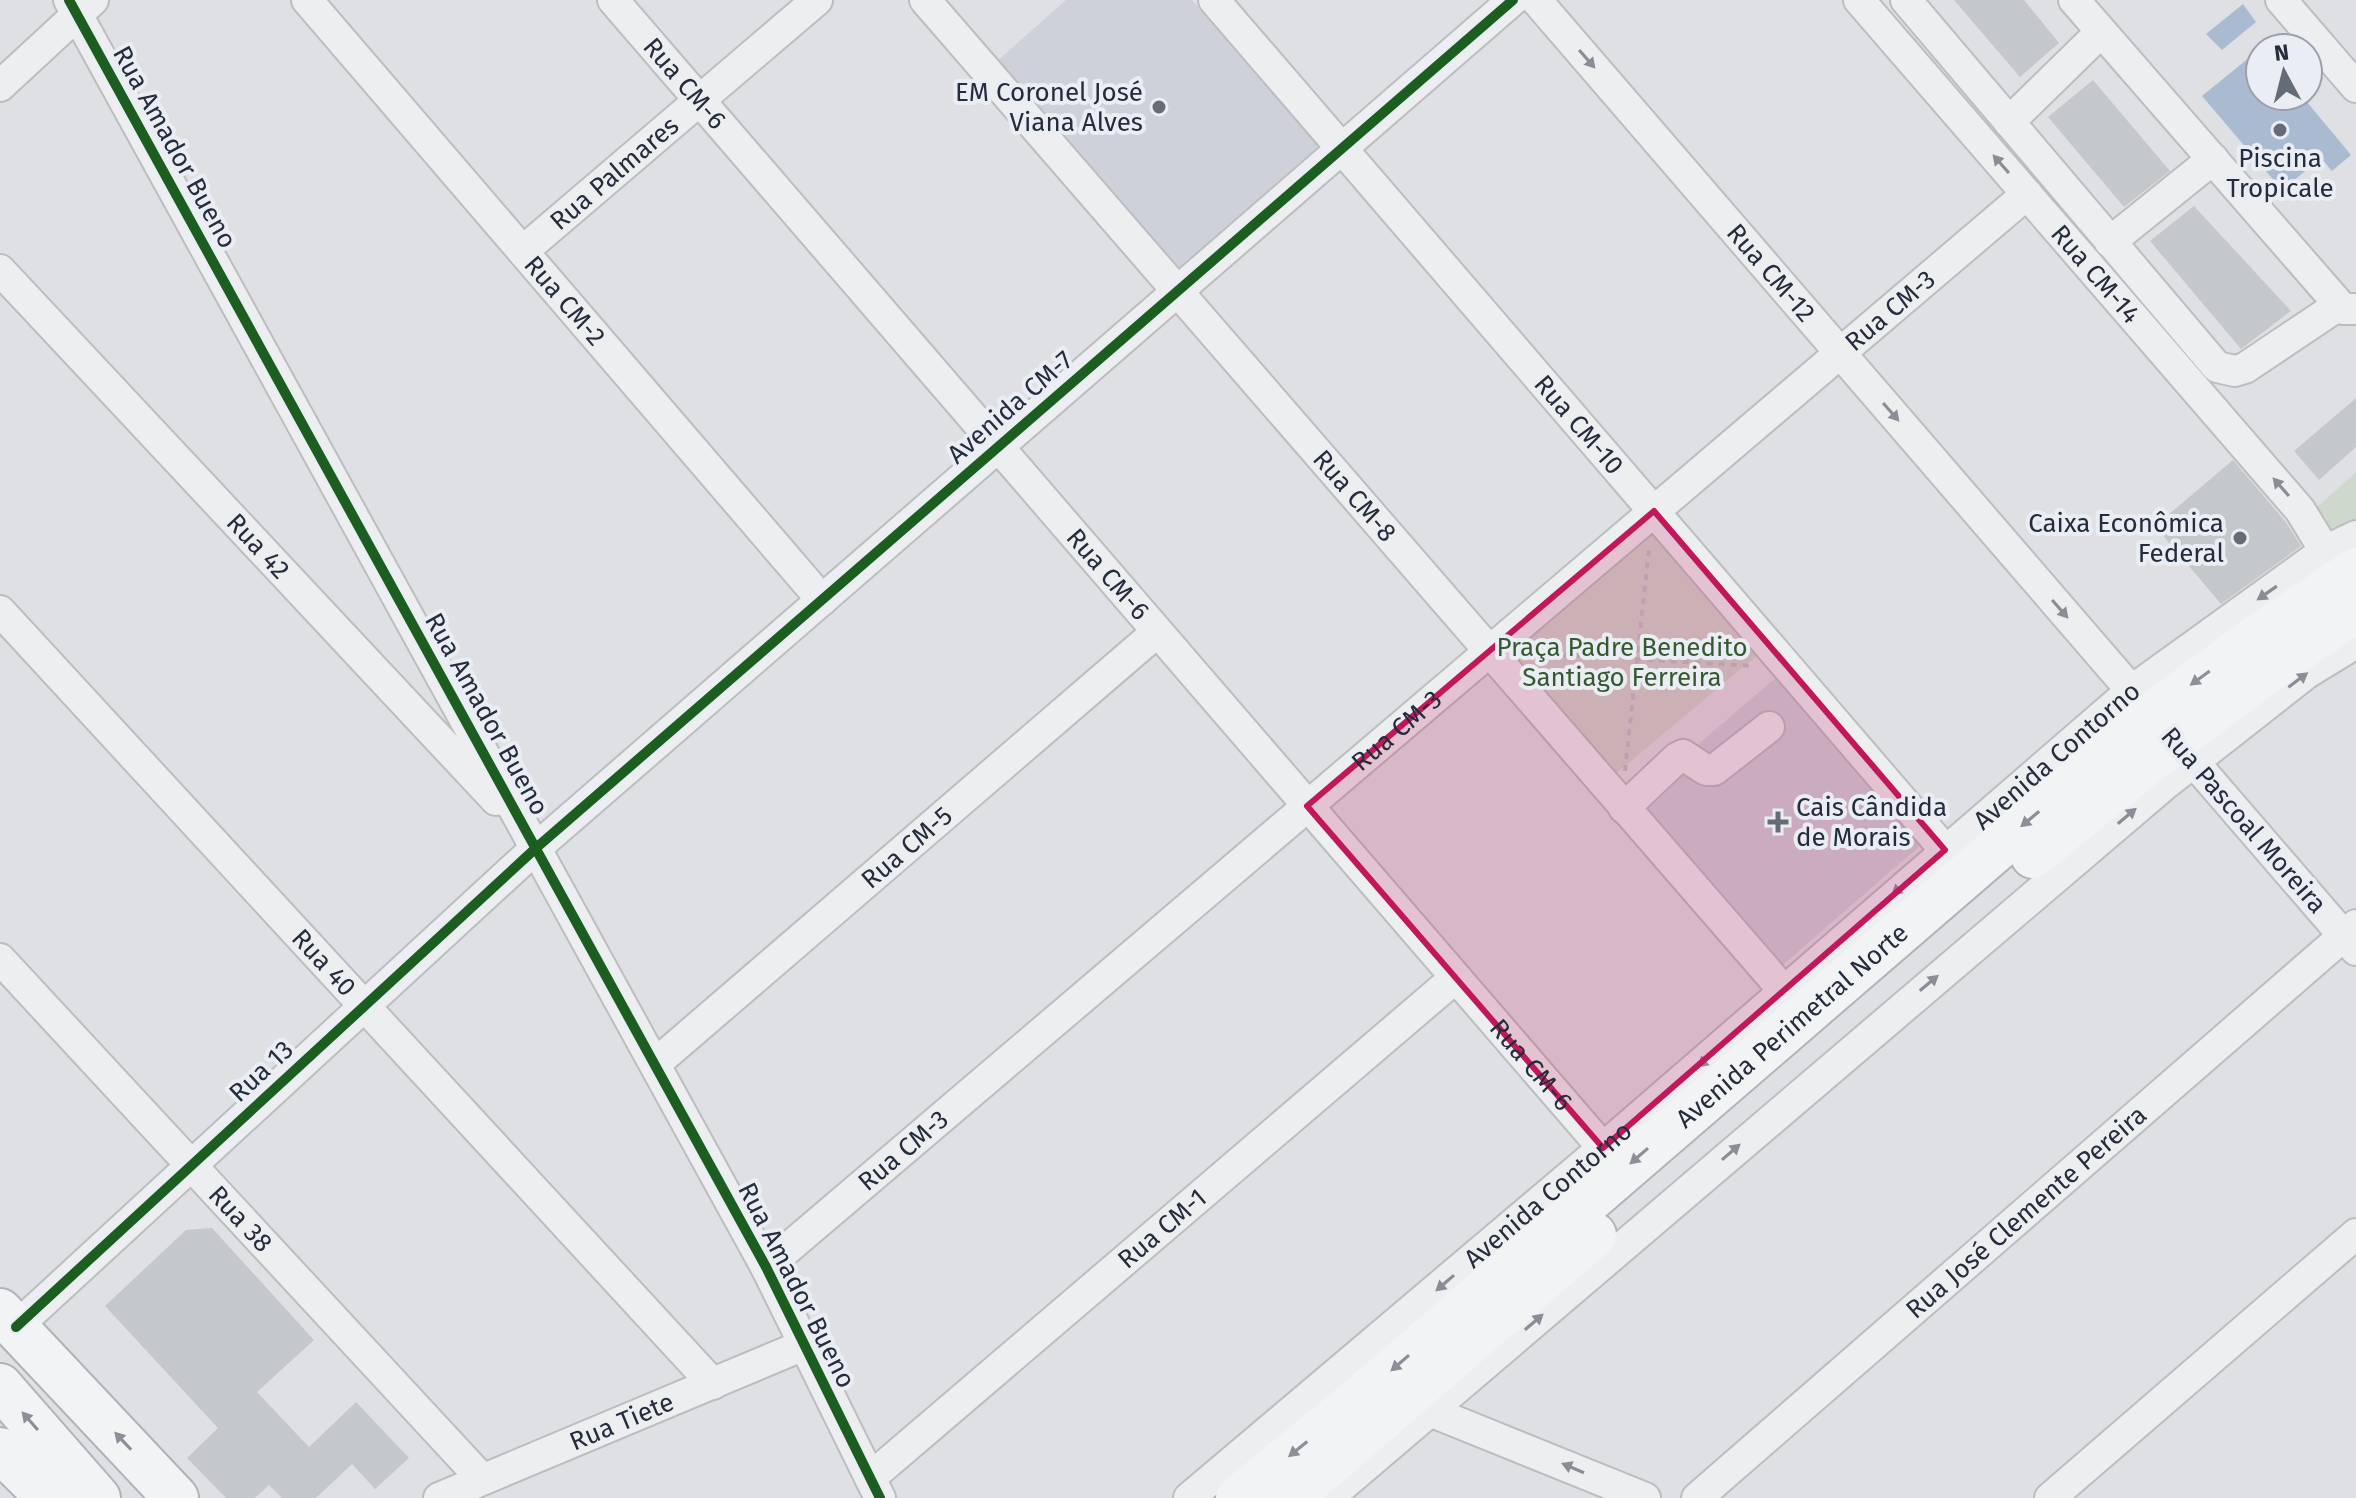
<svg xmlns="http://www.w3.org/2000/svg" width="2356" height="1498" font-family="'Fira Sans',sans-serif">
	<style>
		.built { fill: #ced1d9 }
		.green { fill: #ced8cd }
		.water { fill: #aabad1 }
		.building { fill: #c5c8cb }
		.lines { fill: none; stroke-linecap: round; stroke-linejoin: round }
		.minor-casing { stroke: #bbbdc1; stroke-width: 34 }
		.highway-casing { stroke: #b0b3b8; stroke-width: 48 }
		.path { stroke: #bfc1c6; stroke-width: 4; stroke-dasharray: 6 6; stroke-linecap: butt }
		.minor { stroke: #eceef0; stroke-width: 30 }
		.highway { stroke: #f2f3f4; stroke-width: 44 }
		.cycleway-casing { stroke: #eaeef4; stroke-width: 15 }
		.cycleway { stroke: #1b5e20; stroke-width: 10 }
		.oneway { fill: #888d96 }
		.oneway2 { fill: #8b9098 }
		.marked { fill: #c2185b; fill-opacity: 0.2; stroke: #c2185b; stroke-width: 6; stroke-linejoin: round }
		.poi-dot { fill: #656b77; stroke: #eaeef4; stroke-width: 3 }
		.labels { text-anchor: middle; stroke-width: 8; stroke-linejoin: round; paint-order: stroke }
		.street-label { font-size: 26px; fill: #242c3d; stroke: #eaeef4 }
		.poi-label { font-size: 26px; fill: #242c3d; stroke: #eaeef4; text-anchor: end }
		.park-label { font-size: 26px; fill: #365931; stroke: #eaeef4 }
	</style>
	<rect width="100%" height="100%" fill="#dee0e3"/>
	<path class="built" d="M1066,0H1192L1325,152L1179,277L995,63Z
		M1779,675L1923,843L1776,971L1633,800Z"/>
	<path class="green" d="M2356,472V536L2325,551L2313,511Z
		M1649,529L1762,651L1611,778L1507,655Z"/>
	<path class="water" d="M2243,4L2256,22L2222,50L2206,34Z
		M2250,57L2260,68V96H2283L2291,104L2302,96L2351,155L2332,171L2321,158L2282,190L2202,96Z"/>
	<path class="building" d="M1954,0H2024L2059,43L2020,77Z
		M2093,80L2170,171L2124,207L2048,117Z
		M2194,206L2291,311L2241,349L2150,241Z
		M2356,398V447L2319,480L2294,451Z
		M2233,460L2285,521L2301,546L2221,604L2155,526Z
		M212,1228L314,1340L257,1392L309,1447L356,1402L409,1458L375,1489L352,1464L316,1498H282L269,1485L255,1498H226L187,1458L218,1428L105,1306L186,1230Z"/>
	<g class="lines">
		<g class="minor-casing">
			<g id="minor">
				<path d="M69,0L766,1267L880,1498"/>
				<path id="s1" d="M307,0L822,600"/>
				<path id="s2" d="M613,0L1603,1148"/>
				<path id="s3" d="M925,0L1785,992"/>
				<path id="s4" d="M1214,0L1945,850"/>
				<path id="s5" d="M1536,0L2143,704"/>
				<path id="s6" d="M1859,0L2300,510L2325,551"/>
				<path d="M1906,0L2217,367L2235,371L2245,368L2339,305"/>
				<path d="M2074,0L2343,309H2355"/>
				<path d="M2281,0L2356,87"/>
				<path d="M0,86L93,0"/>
				<path d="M2009,122L2101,32"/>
				<path d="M2110,242L2213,159"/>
				<path id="s7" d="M523,251L817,0"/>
				<path id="s8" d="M0,270L496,800"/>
				<path id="s9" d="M0,611L713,1384"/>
				<path d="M2180,746L2356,950"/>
				<path d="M1624,808L1677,758L1683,755L1706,770H1714L1769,727"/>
				<path id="s10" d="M0,959L482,1479"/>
				<path id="s11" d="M655,1064L1157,632"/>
				<path id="s12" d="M766,1267L2027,194"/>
				<path d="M16,1327L536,848L1513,0"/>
				<path d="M1415,1405L1645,1498"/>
				<path id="s13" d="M870,1478L1454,979"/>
				<path id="s14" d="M439,1498L804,1345"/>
				<path id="s15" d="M1189,1498L1603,1148L2131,691L2325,551L2356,536"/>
				<path d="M1328,1498L2163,786L2307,673L2356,643"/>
				<path id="s16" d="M1697,1498L2356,925"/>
				<path d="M2050,1498L2356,1234"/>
			</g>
		</g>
		<g class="highway-casing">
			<g id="highway">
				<path d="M2033,856C2138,769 2242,685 2356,611"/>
				<path d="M0,1311L176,1498"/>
				<path d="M0,1386L98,1498"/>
				<path d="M0,1450L49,1498"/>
				<path id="s17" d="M1238,1498L1358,1400L2153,714L2261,634L2356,570"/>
				<path d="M1290,1498L1594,1235"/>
			</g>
		</g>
		<path class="path" d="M1527,653L1754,666
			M1625,771L1649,549"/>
		<use href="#minor" class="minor"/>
		<use href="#highway" class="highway"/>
		<g class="cycleway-casing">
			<path id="cycleway" d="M69,0L766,1267L880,1498
				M16,1327L536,848L1513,0"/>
		</g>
		<use href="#cycleway" class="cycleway"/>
	</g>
	<defs><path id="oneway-solid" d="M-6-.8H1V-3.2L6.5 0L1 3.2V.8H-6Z" transform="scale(2)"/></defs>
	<g class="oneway">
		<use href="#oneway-solid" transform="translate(1587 59) rotate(49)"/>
		<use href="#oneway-solid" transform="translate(2001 164) rotate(-131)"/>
		<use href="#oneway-solid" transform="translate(1891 412) rotate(49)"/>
		<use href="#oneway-solid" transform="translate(2281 487) rotate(-131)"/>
		<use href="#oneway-solid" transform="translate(2267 593) rotate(145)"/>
		<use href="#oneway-solid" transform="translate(2060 609) rotate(49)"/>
		<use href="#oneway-solid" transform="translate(2298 680) rotate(-37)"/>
		<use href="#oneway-solid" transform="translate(2127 816) rotate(-40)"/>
		<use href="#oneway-solid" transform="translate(1901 887) rotate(139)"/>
		<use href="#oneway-solid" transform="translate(1929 983) rotate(-40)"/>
		<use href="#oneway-solid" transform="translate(1707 1059) rotate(139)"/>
		<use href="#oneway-solid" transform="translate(1731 1152) rotate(-41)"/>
		<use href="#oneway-solid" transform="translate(1445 1283) rotate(139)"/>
		<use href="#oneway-solid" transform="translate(1534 1322) rotate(-41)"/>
		<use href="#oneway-solid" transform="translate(1573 1468) rotate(-157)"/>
	</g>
	<g class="oneway2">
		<use href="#oneway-solid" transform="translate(2200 678) rotate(144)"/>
		<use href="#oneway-solid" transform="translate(2030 819) rotate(140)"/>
		<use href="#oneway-solid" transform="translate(1639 1156) rotate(139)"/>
		<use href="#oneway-solid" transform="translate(1400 1363) rotate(139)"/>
		<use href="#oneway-solid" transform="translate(30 1421) rotate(-131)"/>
		<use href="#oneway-solid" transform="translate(123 1441) rotate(-133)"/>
		<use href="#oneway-solid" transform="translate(1298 1449) rotate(141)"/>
	</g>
	<path class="marked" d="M1654,511L1945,850L1603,1148L1307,806Z"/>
	<g class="poi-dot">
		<circle cx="1159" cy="107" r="8"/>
		<circle cx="2280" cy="130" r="8"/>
		<circle cx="2240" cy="538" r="8"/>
		<path d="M1774 810h8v8h8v8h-8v8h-8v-8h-8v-8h8z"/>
	</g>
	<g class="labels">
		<g class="street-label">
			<text dy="9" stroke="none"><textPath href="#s2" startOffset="110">Rua CM-6</textPath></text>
			<text transform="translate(175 147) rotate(61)" y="9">Rua Amador Bueno</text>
			<text dy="9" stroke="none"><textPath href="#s7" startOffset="120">Rua Palmares</textPath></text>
			<text dy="9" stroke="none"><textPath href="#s5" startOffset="360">Rua CM-12</textPath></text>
			<text dy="9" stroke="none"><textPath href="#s6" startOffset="362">Rua CM-14</textPath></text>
			<text dy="9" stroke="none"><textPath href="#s1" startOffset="396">Rua CM-2</textPath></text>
			<text dy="9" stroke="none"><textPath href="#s12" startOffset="1476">Rua CM-3</textPath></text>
			<text transform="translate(1010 407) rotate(-41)" y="9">Avenida CM-7</text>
			<text dy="9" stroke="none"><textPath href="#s4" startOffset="560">Rua CM-10</textPath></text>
			<text dy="9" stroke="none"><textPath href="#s3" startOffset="656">Rua CM-8</textPath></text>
			<text dy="9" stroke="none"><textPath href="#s8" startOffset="378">Rua 42</textPath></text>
			<text dy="9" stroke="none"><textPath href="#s2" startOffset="758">Rua CM-6</textPath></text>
			<text transform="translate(487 714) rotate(61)" y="9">Rua Amador Bueno</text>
			<text dy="9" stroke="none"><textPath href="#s12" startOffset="828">Rua CM-3</textPath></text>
			<text dy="9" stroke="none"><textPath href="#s15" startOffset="1142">Avenida Contorno</textPath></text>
			<text transform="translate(2244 820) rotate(49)" y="9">Rua Pascoal Moreira</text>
			<text dy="9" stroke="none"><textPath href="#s11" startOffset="332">Rua CM-5</textPath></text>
			<text dy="9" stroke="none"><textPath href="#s9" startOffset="478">Rua 40</textPath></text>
			<text dy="9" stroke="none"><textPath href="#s17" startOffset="728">Avenida Perimetral Norte</textPath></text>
			<text dy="9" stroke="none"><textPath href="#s2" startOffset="1406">Rua CM-6</textPath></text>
			<text transform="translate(261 1071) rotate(-43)" y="9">Rua 13</text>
			<text dy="9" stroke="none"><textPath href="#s12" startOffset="180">Rua CM-3</textPath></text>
			<text dy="9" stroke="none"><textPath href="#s15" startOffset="470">Avenida Contorno</textPath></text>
			<text dy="9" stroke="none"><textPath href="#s16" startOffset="436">Rua José Clemente Pereira</textPath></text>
			<text dy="9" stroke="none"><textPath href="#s10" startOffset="354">Rua 38</textPath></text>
			<text dy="9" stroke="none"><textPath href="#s13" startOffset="384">Rua CM-1</textPath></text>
			<text transform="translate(797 1285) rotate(63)" y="9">Rua Amador Bueno</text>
			<text dy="9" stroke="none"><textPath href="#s14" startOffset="198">Rua Tiete</textPath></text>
		</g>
		<g class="poi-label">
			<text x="1143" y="101">EM Coronel José<tspan x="1143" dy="30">Viana Alves</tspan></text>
			<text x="2280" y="167" text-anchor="middle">Piscina<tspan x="2280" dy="30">Tropicale</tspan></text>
			<text x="2224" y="532">Caixa Econômica<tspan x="2224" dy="30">Federal</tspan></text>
			<text x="1796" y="816" text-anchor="start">Cais Cândida<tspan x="1796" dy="30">de Morais</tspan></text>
		</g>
		<g class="park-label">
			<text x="1622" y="656">Praça Padre Benedito<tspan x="1622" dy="30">Santiago Ferreira</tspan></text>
		</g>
	</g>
	<g transform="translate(2284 72) rotate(353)"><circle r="38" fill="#eaeef4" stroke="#9ba0ab" stroke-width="2"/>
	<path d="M0-6L14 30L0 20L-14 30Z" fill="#656b77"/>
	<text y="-12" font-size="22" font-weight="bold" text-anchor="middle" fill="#242c3d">N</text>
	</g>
</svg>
